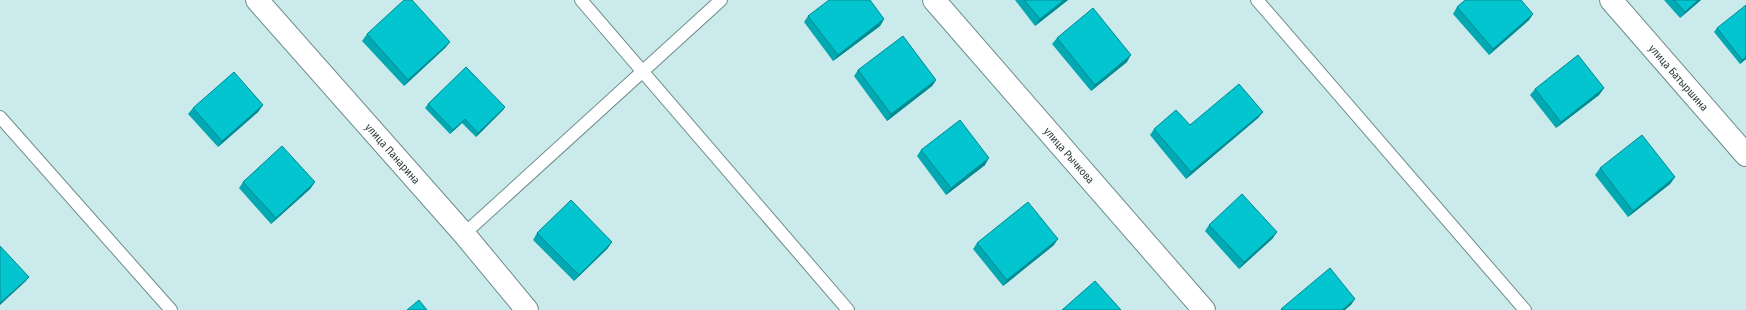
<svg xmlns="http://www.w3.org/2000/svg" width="1746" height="310" font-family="'Fira Sans Condensed',sans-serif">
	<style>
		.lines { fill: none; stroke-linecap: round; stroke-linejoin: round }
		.lane-casing { stroke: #6e8b8d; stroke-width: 14 }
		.street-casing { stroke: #6e8b8d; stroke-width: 24 }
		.lane { stroke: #fff; stroke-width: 12 }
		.street { stroke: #fff; stroke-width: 22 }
		.wall { fill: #03a9b2 }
		.shaded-wall { fill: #028a91 }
		.building { fill: #03c5cf; stroke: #028a91 }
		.labels { text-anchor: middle; stroke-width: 3.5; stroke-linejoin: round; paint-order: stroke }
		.street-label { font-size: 11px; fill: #313d3e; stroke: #d8f7f9 }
	</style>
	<rect width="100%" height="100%" fill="#cbeaec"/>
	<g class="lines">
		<g class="lane-casing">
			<path id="lane" d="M581,0L848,310
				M1257,0L1525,310
				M0,117L171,310
				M464,234L721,0"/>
		</g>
		<g class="street-casing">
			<g id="street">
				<path id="s1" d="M257,0L464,234L527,310"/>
				<path id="s2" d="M934,0L1204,310"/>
				<path id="s3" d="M1611,0L1746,155"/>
			</g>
		</g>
		<use href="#lane" class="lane"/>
		<use href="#street" class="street"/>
	</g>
	<path class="wall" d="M1015,0H1068L1035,26Z
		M1664,0H1701L1680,18Z
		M1457,7L1533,14L1529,20L1489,55L1453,14Z
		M808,16L884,19L880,26L833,61L804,22Z
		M1717,28L1746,59L1740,64L1714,32Z
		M367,34L450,42L445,48L404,86L362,41Z
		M1057,38L1127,62L1091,91L1052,44Z
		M858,70L936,80L932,86L887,121L854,76Z
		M1604,88L1599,95L1556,128L1530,95L1535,89Z
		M428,104L505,107L503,110L476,137L462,123L450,134L425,108Z
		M263,105L258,112L218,147L188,114L193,108Z
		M1263,112L1258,118L1186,179L1150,135L1154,129L1190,125Z
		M921,150L985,165L946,195L917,156Z
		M1600,168L1675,177L1670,184L1628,217L1595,175Z
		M243,182H315L310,189L271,224L239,188Z
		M1209,225L1273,238L1239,269L1205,231Z
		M537,233L608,248L574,281L533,240Z
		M977,243L1054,245L1003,286L973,249Z"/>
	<path class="shaded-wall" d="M1064,0H1068L1035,26L1040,19Z
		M1698,0H1701L1680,18L1685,12Z
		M1533,14L1529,20L1489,55L1493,49Z
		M884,19L880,26L833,61L838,55Z
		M450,42L445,48L404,86L408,80Z
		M1131,55L1127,62L1091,91L1095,85Z
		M1746,57V59L1740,64L1742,60Z
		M936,80L932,86L887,121L891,114Z
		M1604,88L1599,95L1556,128L1561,122Z
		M263,105L258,112L218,147L222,141Z
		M505,107L503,110L476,137L478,133Z
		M1263,112L1258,118L1186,179L1191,172Z
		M465,119L462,123L450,134L453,130Z
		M989,158L985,165L946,195L951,188Z
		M1675,177L1670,184L1628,217L1633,211Z
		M315,182L310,189L271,224L276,218Z
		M1277,232L1273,238L1239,269L1244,262Z
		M1058,239L1054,245L1003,286L1007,280Z
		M612,242L608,248L574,281L579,275Z
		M29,277L26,281L0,305V303Z
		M1355,299L1351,305L1345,310H1342Z"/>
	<path class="building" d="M404,0H412L450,42L408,80L367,34Z
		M829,0H870L884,19L838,55L808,16Z
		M1024,0H1064L1040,19Z
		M1465,0H1521L1533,14L1493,49L1457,7Z
		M1674,0H1698L1685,12Z
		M1746,5V57L1742,60L1717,28Z
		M1093,8L1131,55L1095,85L1057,38Z
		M903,36L936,80L891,114L858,70Z
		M1578,55L1604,88L1561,122L1535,89Z
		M466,67L505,107L478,133L465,119L453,130L428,104Z
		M234,72L263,105L222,141L193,108Z
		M1239,84L1263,112L1191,172L1154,129L1176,110L1190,125Z
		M960,120L989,158L951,188L921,150Z
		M1642,135L1675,177L1633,211L1600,168Z
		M282,146L315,182L276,218L243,182Z
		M1242,194L1277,232L1244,262L1209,225Z
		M571,200L612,242L579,275L537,233Z
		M1028,202L1058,239L1007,280L977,243Z
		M0,246L29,277L0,303Z
		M1330,268L1355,299L1342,310H1282L1281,309Z
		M1095,281L1121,310H1062Z
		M419,300L427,310H407Z"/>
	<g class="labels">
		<g class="street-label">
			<text dy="4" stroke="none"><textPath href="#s3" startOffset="103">улица Батыршина</textPath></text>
			<text dy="4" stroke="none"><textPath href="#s1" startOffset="205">улица Панарина</textPath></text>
			<text dy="4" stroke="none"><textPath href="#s2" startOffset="206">улица Рычкова</textPath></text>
		</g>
	</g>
</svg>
